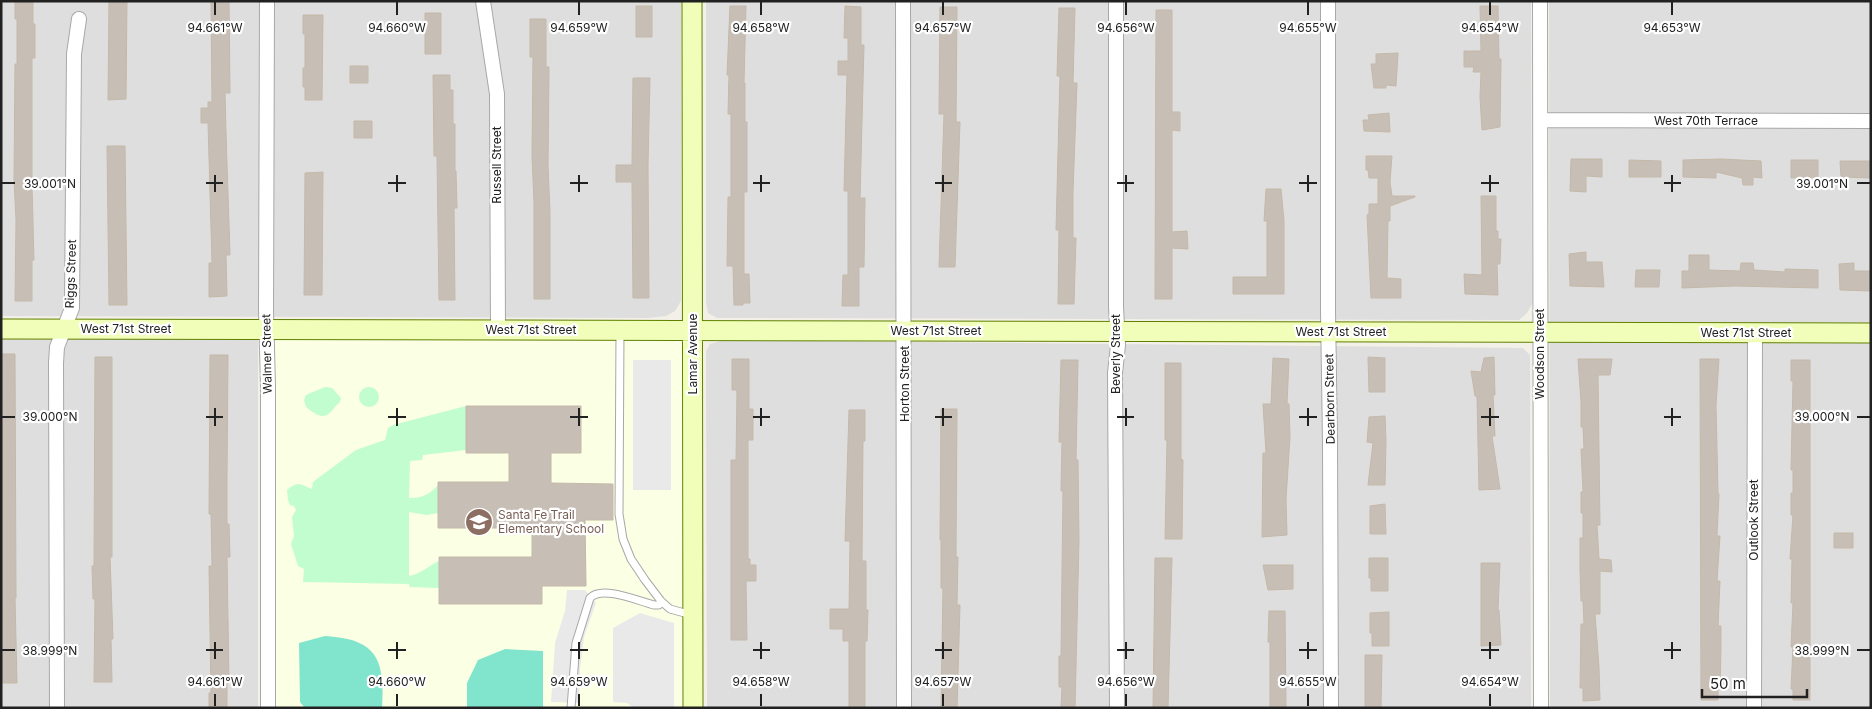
<svg xmlns="http://www.w3.org/2000/svg" width="1872" height="709" font-family="Inter,sans-serif">
	<style>
		.residential { fill: #dfdede }
		.education { fill: #fbffe3 }
		.park { fill: #c2fdcf }
		.pitch { fill: #80e5cc }
		.parking { fill: #e9e9e9 }
		.building { fill: #c7bfb6; stroke: #c5b8a8 }
		.lines { fill: none; stroke-linecap: round; stroke-linejoin: round }
		.lane-casing { stroke: #a8a8a8; stroke-width: 9 }
		.street-casing { stroke: #a8a8a8; stroke-width: 16 }
		.secondary-casing { stroke: #618000; stroke-width: 21 }
		.lane { stroke: #fff; stroke-width: 7 }
		.street { stroke: #fff; stroke-width: 14 }
		.secondary { stroke: #f1feb9; stroke-width: 19 }
		.ticks { fill: none; stroke: #212121; stroke-width: 2 }
		.labels { text-anchor: middle; stroke-width: 4.5; stroke-linejoin: round; paint-order: stroke }
		.street-label { font-size: 12px; fill: #212121; stroke: #fff }
		.education-label { font-size: 12px; fill: #785e54; stroke: #fff; text-anchor: start }
		.ticks-label { font-size: 12px; text-anchor: middle; fill: #212121; stroke: #fff; stroke-width: 4.5; stroke-linejoin: round; paint-order: stroke }
	</style>
	<rect width="100%" height="100%" fill="#f2f0e7"/>
	<path class="residential" d="M1,1H681V301L675,311L666,316L648,318L1,316Z
		M706,1H1531L1532,304L1527,313L1519,320L717,318L708,313L706,303Z
		M1549,1H1871V708H1550Z
		M1,337L258,338V708H1Z
		M724,340L1523,348L1530,355L1531,708H707L706,351L710,344Z"/>
	<path class="education" d="M272,333L685,336L686,708H272Z"/>
	<path class="park" d="M325,387L332,388L341,398C340,404 337,404 334,408C325,421 317,416 306,407L304,400L306,395Z
		M359 397a10 10 0 1 1 20 0a10 10 0 1 1-20 0Z
		M466,406V450L423,455L422,460L410,461L409,498C422,498 429,495 438,485V513L427,515L409,512V576C421,574 428,566 439,561V588L410,587L409,584L303,582L304,569L298,566L291,544L294,536L292,517L296,510L294,506L290,505L288,500L287,490C298,481 300,484 312,489L313,482L356,450L385,440L388,428L393,425Z"/>
	<path class="pitch" d="M325,636C377,639 385,659 382,708H305L300,702L299,643Z
		M505,649L543,651V708H467V683L478,660Z"/>
	<path class="parking" d="M633,360H671V490H633Z
		M567,590H585L596,603L584,637L580,669L579,703L551,702L555,643L565,611Z
		M640,613L674,623V708H634L627,703L613,702V628Z"/>
	<path class="building" d="M15,1H33V24H35V58H32V186L34,260H32V301H15L16,220L14,179L15,64H17V19H15Z
		M109,1H127L126,99L108,100Z
		M211,1H229L230,93H225L226,133L230,255H226L227,296L209,297V263H212L208,123H201V108H208V102H212Z
		M636,6H652V37H636Z
		M730,6H746L744,83H745V122H747V192H744V274H749L750,303H743V305H734L733,266H727L728,197H731V114H728L729,75H727Z
		M845,6L861,7V45H864L860,198H865L864,267H859V306H842L843,275H848V191H844L847,75H838V61H848V38H844Z
		M1480,6H1498L1499,59H1501L1500,127L1482,130L1480,97L1481,72H1473L1474,67H1464V51H1481Z
		M940,7H957L956,122H960L955,267H939L944,114H939Z
		M1059,8H1075L1073,83H1077L1073,191V238H1076L1074,304H1058L1059,230H1056L1060,76H1057Z
		M1156,10H1172V112H1180V131L1172,130V232L1187,231L1188,249L1172,248V299H1155Z
		M425,13H441V54H425Z
		M303,15H323L322,100H305V87H303V68H305V34H303Z
		M530,19H546V67H549L548,166L550,212V299H534V203L532,156L533,57H530Z
		M1398,53L1396,86L1386,85V88H1374L1371,64H1376V54Z
		M350,66H368V83H350Z
		M433,75H450V90H453V124H455V171H456L457,208H454L455,300H439L437,156H434Z
		M633,78H650L648,165L649,298H633L632,182H616V165H632Z
		M1389,113L1390,132L1364,131L1363,120H1369L1368,115Z
		M354,121H372V138H354Z
		M107,146H125L127,305H109Z
		M1366,156H1392L1390,182L1392,196H1415V197L1390,206V221H1388L1387,278L1401,279V298H1371L1367,215L1369,214V204H1378V178H1369L1368,170H1366Z
		M1571,159H1602V177L1586,176V192L1570,191Z
		M1721,159L1761,161L1762,178L1753,177V185H1743L1742,178L1716,172V178L1683,177V160Z
		M1629,160L1661,161V177H1629Z
		M1791,160H1818V177L1791,178Z
		M1840,161H1871V178L1841,177Z
		M323,172L322,295H304L305,173Z
		M1266,189H1281L1284,221V294H1233V277H1267V221H1264Z
		M1481,196H1496V231H1498V239H1501L1500,264H1497L1498,295L1465,294L1464,274L1482,275Z
		M1586,252V262H1602L1604,287L1570,286L1569,254Z
		M1689,255H1709V270L1740,271L1741,263H1753L1754,270L1785,272V269L1818,270V288L1734,286L1682,288V271H1689Z
		M1854,263V271H1871V291L1840,290L1839,264Z
		M1636,270H1660L1659,287H1635Z
		M1,354H15L16,598H15L17,683H1Z
		M210,355H228L227,475V524H229L230,557H227L229,683H227V708H209V693H211L209,566H212L211,514H209Z
		M95,357H112V557H110L113,639H111L112,682H94L95,599H93L92,566H94Z
		M1368,357L1385,358V392H1369Z
		M1494,357L1495,395H1493L1495,436H1492L1500,489L1479,490L1477,396H1475L1471,371L1481,372L1484,358Z
		M1273,358L1289,359L1287,404H1289L1290,437L1286,499L1287,535L1262,537L1263,453H1266L1263,404H1271Z
		M732,359H749V409H753V440H748V559H750V565H756V581H746L747,640H731V460H736L737,390H732Z
		M1578,359H1612L1610,375H1598L1600,525H1597L1599,559L1611,560L1612,572L1600,571V614H1595L1599,667L1600,700L1583,701V688H1580L1581,624H1584L1583,601H1581L1580,569V538H1583V513H1581V492H1583L1581,449H1584L1583,427H1581V402Z
		M1700,359H1719L1716,405L1718,494H1719L1717,536H1720L1717,581H1720L1718,626H1721V647L1720,689H1718V700H1701Z
		M1061,360H1078L1076,460H1078L1079,540L1075,708H1061L1062,687H1059V656H1061L1063,491H1061L1062,442H1059Z
		M1791,360H1810V700H1793V689H1791L1793,647H1791L1793,603H1791L1792,559H1790L1793,515H1791V493H1793V470H1791L1793,381H1791Z
		M1165,363H1181V459L1183,460L1182,539H1165L1167,440H1165Z
		M466,406H581V453H551V483L613,484V520H585L586,586H542V604H439V557H532V528H438V482H509V453H466Z
		M941,409H957L956,557H958L957,605H960L957,708H941L943,588H941V540H940Z
		M849,410H865V441H863L862,561H866V610H868L867,641H865V708H849V641H843V629H830V609H849L850,541H845Z
		M1385,416L1386,441L1385,485H1368L1373,443L1367,442L1369,417Z
		M1385,504L1386,534H1370V506Z
		M1834,533H1853V548H1834Z
		M1155,558H1172L1168,708H1153Z
		M1369,558H1388V591H1371V578H1369Z
		M1481,563H1500L1498,610H1499L1501,645L1481,646Z
		M1263,565H1293V589L1268,590Z
		M1269,611H1285L1286,708H1270V642H1268Z
		M1389,612V646H1372V633H1370V613Z
		M1365,655H1382L1381,708H1365Z"/>
	<g class="lines">
		<g class="lane-casing">
			<path id="lane" d="M620,331L619,514L623,539L631,559L645,580L661,601L670,609L692,615
				M571,708L576,643L590,598C602,585 638,601 654,605H659L661,601"/>
		</g>
		<g class="street-casing">
			<path id="street" d="M267,1L266,311L268,386V708
				M483,1L497,94L498,330
				M903,1L904,708
				M1116,1V307L1118,345L1115,373L1117,708
				M1328,1V311L1330,442L1331,708
				M1540,1L1541,708
				M1541,120L1871,121
				M57,708L56,363L57,347L72,308L74,54L79,19
				M1754,708L1755,333"/>
		</g>
		<g class="secondary-casing">
			<path id="secondary" d="M692,1L693,708
				M1,329L1871,333"/>
		</g>
		<use href="#lane" class="lane"/>
		<use href="#street" class="street"/>
		<use href="#secondary" class="secondary"/>
	</g>
	<path class="ticks" d="M215,2V15M397,2V15M579,2V15M761,2V15M943,2V15M1126,2V15M1308,2V15M1490,2V15M1672,2V15M215,175V192M397,175V192M579,175V192M761,175V192M943,175V192M1126,175V192M1308,175V192M1490,175V192M1672,175V192M2,183H15M206,183H223M388,183H406M570,183H588M753,183H770M935,183H952M1117,183H1134M1299,183H1317M1481,183H1499M1664,183H1681M1857,183H1870M215,408V426M397,408V426M579,408V426M761,408V426M943,408V426M1126,408V426M1308,408V426M1490,408V426M1672,408V426M2,417H15M206,417H223M388,417H406M570,417H588M753,417H770M935,417H952M1117,417H1134M1299,417H1317M1481,417H1499M1664,417H1681M1857,417H1870M215,642V659M397,642V659M579,642V659M761,642V659M943,642V659M1126,642V659M1308,642V659M1490,642V659M1672,642V659M2,650H15M206,650H223M388,650H406M570,650H588M753,650H770M935,650H952M1117,650H1134M1299,650H1317M1481,650H1499M1664,650H1681M1857,650H1870M215,694V706M397,694V706M579,694V706M761,694V706M943,694V706M1126,694V706M1308,694V706M1490,694V706"/>
	<defs>
		<g id="school-disc" transform="scale(1.4375)"><circle r="9.5" fill="#8d6e63" stroke="#fff"/><path d="M0-5L7-2L0 1L-7-2ZM-4 1L0 2.5L4 1V4Q0 6-4 4Z" fill="#fff"/></g>
	</defs>
	<g fill-rule="evenodd">
		<use href="#school-disc" x="479" y="522"/>
	</g>
	<g class="labels">
		<g class="street-label">
			<text x="1706" y="125">West 70th Terrace</text>
			<text transform="translate(497 165) rotate(-90)" y="4">Russell Street</text>
			<text transform="translate(71 274) rotate(-88)" y="4">Riggs Street</text>
			<text x="126" y="333">West 71st Street</text>
			<text x="531" y="334">West 71st Street</text>
			<text x="936" y="335">West 71st Street</text>
			<text x="1341" y="336">West 71st Street</text>
			<text x="1746" y="337">West 71st Street</text>
			<text transform="translate(267 354) rotate(-91)" y="4">Walmer Street</text>
			<text transform="translate(693 354) rotate(-90)" y="4">Lamar Avenue</text>
			<text transform="translate(1116 354) rotate(-90)" y="4">Beverly Street</text>
			<text transform="translate(1540 354) rotate(-90)" y="4">Woodson Street</text>
			<text transform="translate(905 384) rotate(-90)" y="4">Horton Street</text>
			<text transform="translate(1330 399) rotate(-91)" y="4">Dearborn Street</text>
			<text transform="translate(1754 520) rotate(-90)" y="4">Outlook Street</text>
		</g>
		<g class="education-label">
			<text x="498" y="519">Santa Fe Trail<tspan x="498" dy="14">Elementary School</tspan></text>
		</g>
	</g>
	<g class="ticks-label">
		<text x="215" y="32">94.661°W</text>
		<text x="397" y="32">94.660°W</text>
		<text x="579" y="32">94.659°W</text>
		<text x="761" y="32">94.658°W</text>
		<text x="943" y="32">94.657°W</text>
		<text x="1126" y="32">94.656°W</text>
		<text x="1308" y="32">94.655°W</text>
		<text x="1490" y="32">94.654°W</text>
		<text x="1672" y="32">94.653°W</text>
		<text x="50" y="188">39.001°N</text>
		<text x="1822" y="188">39.001°N</text>
		<text x="50" y="421">39.000°N</text>
		<text x="1822" y="421">39.000°N</text>
		<text x="50" y="655">38.999°N</text>
		<text x="1822" y="655">38.999°N</text>
		<text x="215" y="686">94.661°W</text>
		<text x="397" y="686">94.660°W</text>
		<text x="579" y="686">94.659°W</text>
		<text x="761" y="686">94.658°W</text>
		<text x="943" y="686">94.657°W</text>
		<text x="1126" y="686">94.656°W</text>
		<text x="1308" y="686">94.655°W</text>
		<text x="1490" y="686">94.654°W</text>
	</g>
	<rect width="1872" height="709" fill="none" stroke="#212121" stroke-width="5"/>
	<path d="M1702 689v8h105v-8" fill="none" stroke="#212121" stroke-width="2.5"/>
	<text x="1710" y="689" font-size="15" fill="#212121" stroke="#ffffff" stroke-width="4" paint-order="stroke">50 m</text>
</svg>
